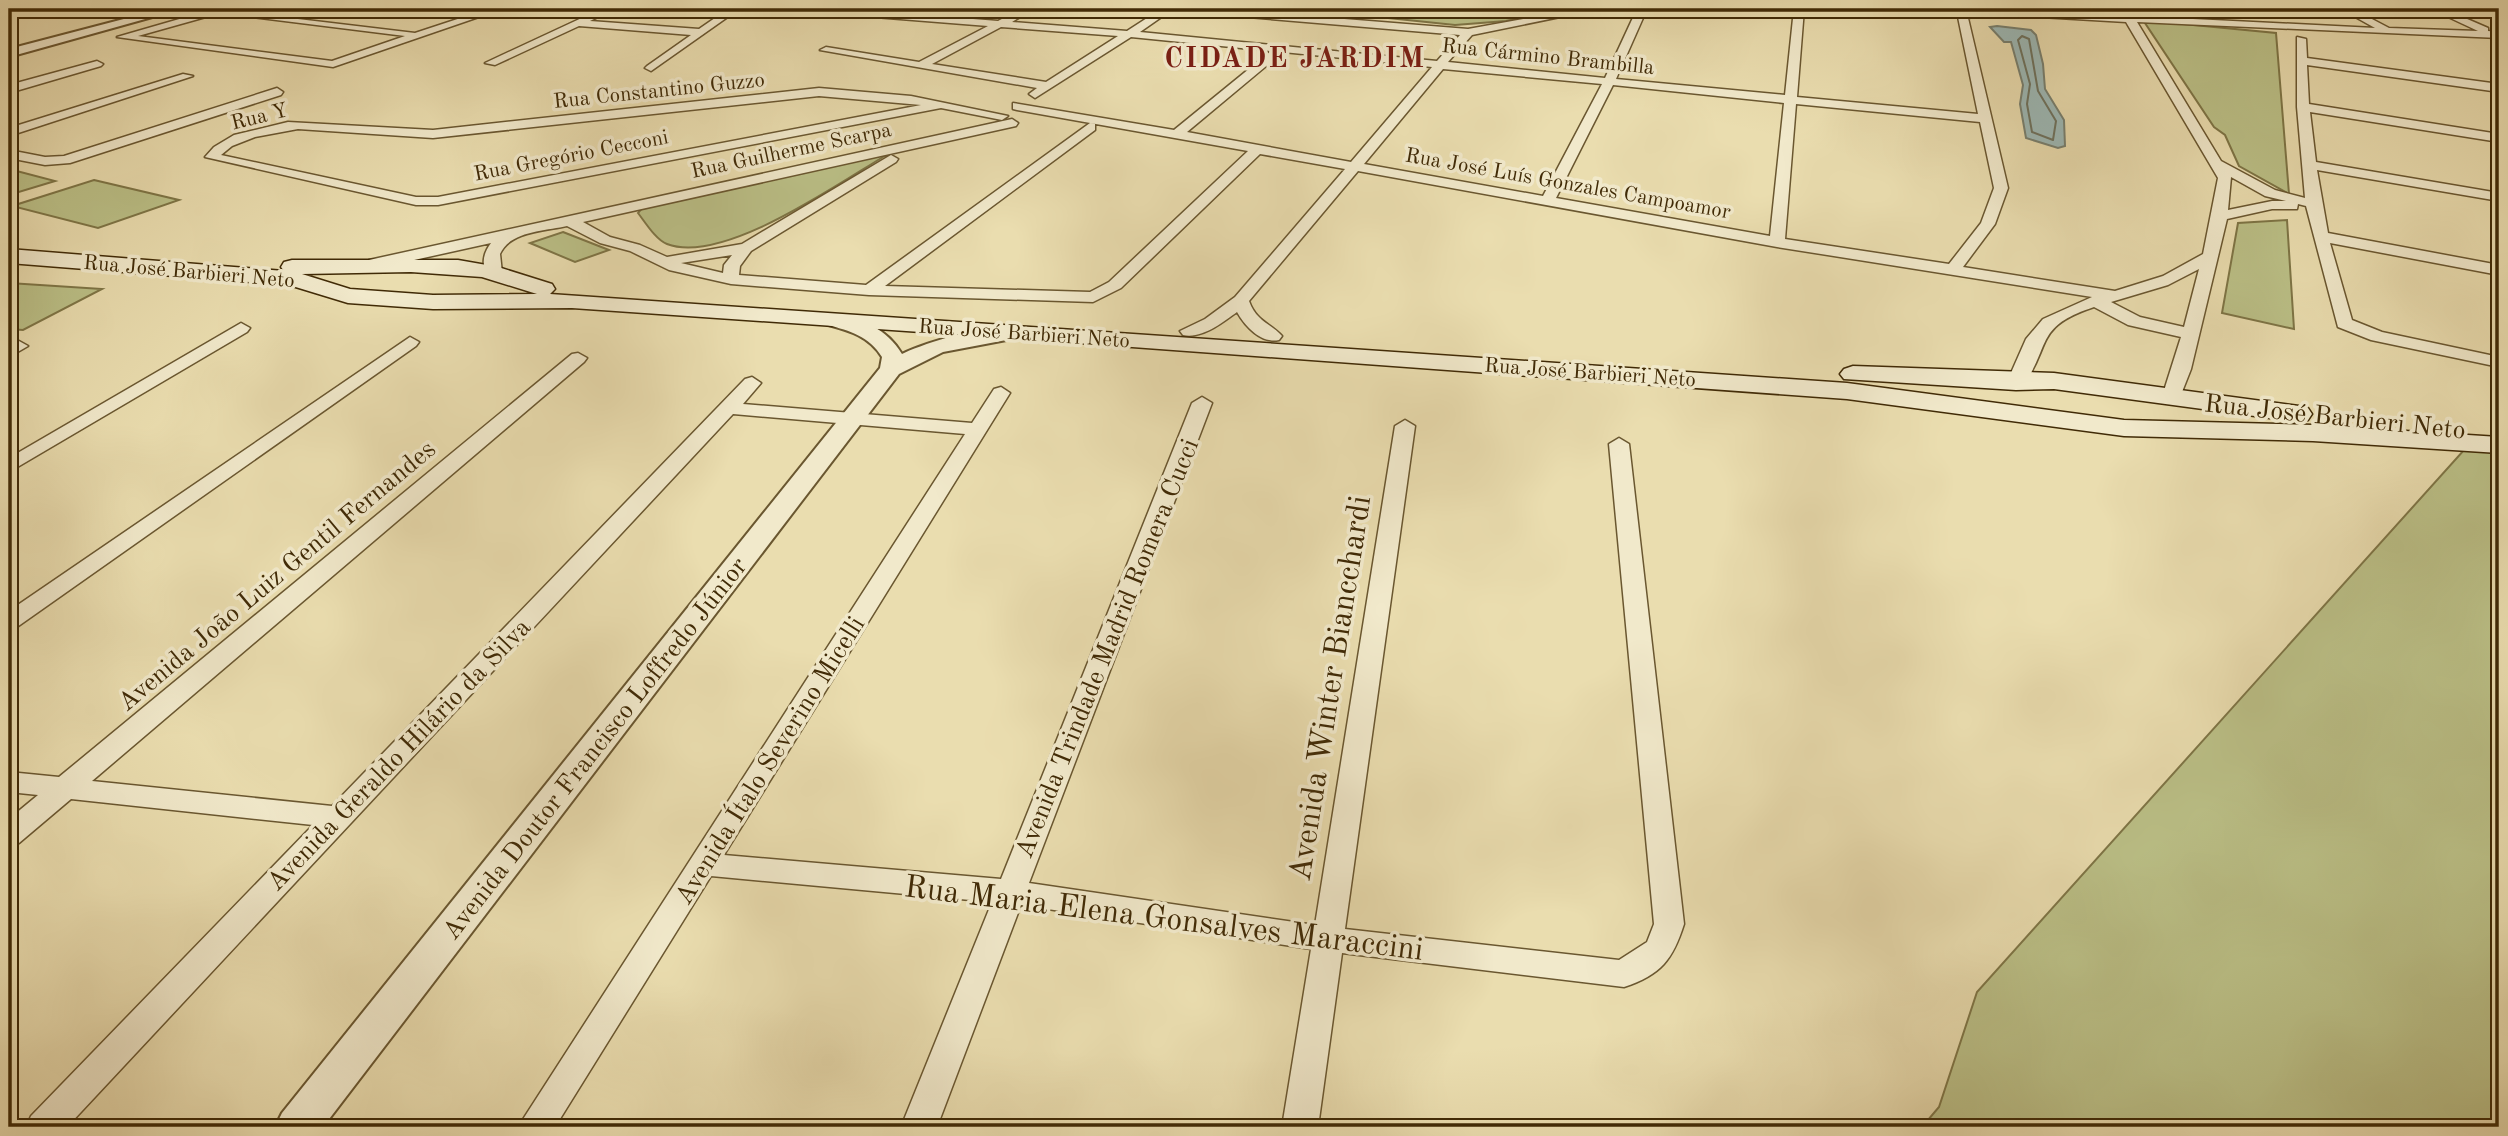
<svg xmlns="http://www.w3.org/2000/svg" width="2508" height="1136" font-family="'Old Standard TT',serif">
	<style>
		.green { fill: #bbc087; stroke: #7e7546; stroke-width: 2 }
		.water { fill: #9db9b6; stroke: #788070; stroke-width: 2 }
		.lines { fill: none; stroke-linecap: round; stroke-linejoin: round }
		.shore { stroke: #6e725e; stroke-width: 2 }
		.minor-casing { stroke: #6a5730; stroke-width: 3 }
		.tertiary-casing { stroke: #6a5730; stroke-width: 4 }
		.secondary-casing { stroke: #402a06; stroke-width: 3 }
		.minor { fill: #f1e9cb; fill-rule: evenodd }
		.tertiary { fill: #f1e9cb; fill-rule: evenodd }
		.secondary { fill: #f1e9cb; fill-rule: evenodd }
		.labels { text-anchor: middle; stroke-width: 7; stroke-linejoin: round; paint-order: stroke }
		.far-street-label { font-size: 21px; fill: #402a06; stroke: #f1e9cb }
		.street-label { font-size: 26px; fill: #402a06; stroke: #f1e9cb }
		.far-district-label { font-size: 28px; font-weight: bold; letter-spacing: 2px; fill: #7a1f14; stroke: #f1e9cb }
		.near-street-label { font-size: 32px; fill: #402a06; stroke: #f1e9cb }
	</style>
	<rect width="100%" height="100%" fill="#eaddaf"/>
	<filter id="stains"><feTurbulence type="fractalNoise" baseFrequency=".00286" numOctaves="4"/><feColorMatrix values="0 0 0 0 .2 0 0 0 0 .09 0 0 0 0 .02 0 0 0 .5 -.17"/></filter>
	<radialGradient id="worn" r=".72"><stop offset=".6" stop-color="#630" stop-opacity="0"/><stop offset="1" stop-color="#630" stop-opacity=".3"/></radialGradient>
	<path class="green" d="M1302,9H1561L1506,21L1455,25Z
		M2152,21L2276,33L2289,194L2239,166L2225,135L2214,127L2145,23Z
		M893,151C843,180 724,266 667,244C656,240 645,222 638,213L643,207Z
		M9,169L55,181L9,195Z
		M94,180L179,200L98,228L12,206Z
		M2287,220L2294,329L2222,313L2238,223Z
		M563,232L609,250L575,262L530,243Z
		M9,283L102,289L23,330L9,329Z
		M2464,450L2499,452V1127H1922L1939,1107L1977,992Z"/>
	<path class="water" d="M1997,26L2031,30L2036,35L2043,64L2045,89L2064,120L2065,146L2058,148L2026,138L2020,104L2023,85L2011,42H2004L1990,27Z"/>
	<g class="lines">
		<path class="shore" d="M2022,36L2029,39L2038,91L2056,121L2053,140L2032,132L2027,104L2030,84L2018,40Z"/>
		<g class="minor-casing">
			<path id="minor" d="M143,9H156L151,12Z
				M214,9L415,33L488,9H502L333,67L117,37ZM220,13L405,36L332,61L138,36Z
				M601,9H614L590,21L699,29L728,9H739L651,71L645,68L647,66L691,35L579,26L495,65L485,63Z
				M807,9H848L998,21L1021,9H1033L1012,22L1127,31L1161,9H1173L1140,32L1437,61L1460,35L1188,12L1183,9H1222L1468,29L1579,9H1599L1472,35L1448,62L1605,78L1637,9H1647L1616,79L1785,95L1794,9H1804L1797,97L1978,114L1958,17L1857,12L1852,9H2005L2123,15L2119,9H2129L2133,16L2375,28L2341,9H2353L2389,28L2478,31L2431,9H2444L2488,28V31L2499,32V38L2137,22L2221,161L2275,190L2305,198L2297,107V37L2306,39L2307,58L2499,84V92L2307,65L2309,104L2499,134V142L2310,112L2316,162L2499,193V201L2317,170L2328,233L2499,265V275L2330,243L2352,320L2382,332L2499,357V367L2371,340L2338,327L2306,206L2298,204L2297,209H2272L2227,219L2191,369L2180,397L2171,403L2162,397L2181,337L2128,325L2094,307C2034,327 2052,344 2023,386H2009L2007,382L2026,339L2043,319L2092,297L1777,247L1358,171L1249,301C1256,321 1270,323 1282,336L1279,340C1261,344 1245,326 1237,312C1222,323 1202,339 1183,335L1180,331L1205,319L1235,297L1345,169L1260,154L1121,288L1093,302L869,295L731,284L669,270L630,251L600,243L567,226C545,231 510,231 500,254L502,273L494,278L488,276C481,264 483,254 491,243L369,270L361,265L369,260L1012,119L1018,123L1016,126L583,222L610,237L640,245L667,257L742,244L891,155L898,159L896,162L751,251L740,266L739,275L866,285L1090,123L1095,124V130L885,286L1090,292L1109,282L1248,151L1017,110L1013,109V103L1174,130L1271,51L1131,37L1035,98L1029,94L1037,88L820,50L826,47L919,62L988,26L812,12ZM1974,13L2126,22L2218,178L2203,254L2163,276L2115,291L1963,267L1995,224L2008,188L1968,18L1974,17ZM1001,27L1118,36L1046,82L932,64ZM1283,52L1432,67L1351,162L1187,132ZM1443,69L1602,84L1543,196L1364,164ZM1613,85L1784,103L1770,236L1556,198ZM1796,104L1980,122L1994,188L1981,223L1949,264L1785,239ZM2231,177L2265,196L2286,201H2272L2228,210ZM732,255L724,265L723,273L681,263ZM2199,269L2184,327L2140,317L2111,302L2168,285Z
				M97,61L103,64L101,66L9,93V85Z
				M183,74L193,76L9,136V128Z
				M277,88L283,92L281,95L70,163L45,165L9,158V150L45,157L64,156Z
				M819,88L911,96L1008,116L1002,120L941,108L438,205H416L205,157L214,147L234,135L288,122L433,130ZM819,96L921,105L438,197H416L221,155L232,146L255,137L298,129L433,138Z
				M241,323L250,328L247,332L9,472V458Z
				M410,337L419,342L416,346L17,627L9,629V611Z
				M19,341L28,346L9,357V345Z
				M578,353L587,358L584,362L92,781L332,806L745,379L752,377L761,383L743,404L972,423L994,389L1001,387L1010,393L724,855L1001,879L1192,403L1202,397L1212,403L1029,883L1315,925L1395,426L1405,420L1415,426L1345,929L1619,960L1647,942L1654,924L1609,444L1619,438L1629,444L1684,924C1673,959 1661,975 1624,987L1342,953L1318,1127H1282L1311,949L1021,905L937,1127H901L992,902L711,876L555,1127H518L965,434L733,414L67,1127H26L31,1116L313,825L71,799L19,843L9,846V819L38,795L9,792V772L59,777L572,354Z"/>
		</g>
		<g class="tertiary-casing">
			<path id="tertiary" d="M162,9H181L9,57V49Z
				M835,315C864,320 886,328 902,354C921,344 1015,313 1028,332L1017,338L943,352L899,374L323,1127H275L282,1113L880,368L882,357C869,336 850,331 828,325L824,321L828,317Z"/>
		</g>
		<g class="secondary-casing">
			<path id="secondary" d="M9,249L284,271L281,267L284,262L292,260H458L498,267L552,284L555,289L550,294L1847,383L2124,420L2313,425L2499,437V453L2313,441L2124,436L1847,399L1023,339L572,308L433,309L348,303L289,285L9,263ZM411,272L482,277L537,294L433,295L350,289L302,274Z
				M1853,366L2054,373L2299,406L2308,408L2312,414L2308,420L2299,422L2054,389L2016,390L1844,379L1840,374L1844,369Z"/>
		</g>
		<use href="#minor" class="minor"/>
		<use href="#tertiary" class="tertiary"/>
		<use href="#secondary" class="secondary"/>
	</g>
	<g class="labels">
		<g class="far-street-label">
			<text transform="translate(1548 56) rotate(6)" y="7">Rua Cármino Brambilla</text>
			<text transform="translate(659 90) rotate(-6)" y="7">Rua Constantino Guzzo</text>
			<text transform="translate(259 116) rotate(-14)" y="7">Rua Y</text>
			<text transform="translate(791 150) rotate(-12)" y="7">Rua Guilherme Scarpa</text>
			<text transform="translate(571 155) rotate(-11)" y="7">Rua Gregório Cecconi</text>
			<text transform="translate(1568 183) rotate(10)" y="7">Rua José Luís Gonzales Campoamor</text>
			<text transform="translate(189 271) rotate(5)" y="7">Rua José Barbieri Neto</text>
			<text transform="translate(1024 333) rotate(4)" y="7">Rua José Barbieri Neto</text>
			<text transform="translate(1590 372) rotate(4)" y="7">Rua José Barbieri Neto</text>
		</g>
		<g class="street-label">
			<text transform="translate(2335 416) rotate(6)" y="9">Rua José Barbieri Neto</text>
			<text transform="translate(276 575) rotate(-40)" y="9">Avenida João Luiz Gentil Fernandes</text>
			<text transform="translate(1106 648) rotate(-68)" y="9">Avenida Trindade Madrid Romera Cucci</text>
			<text transform="translate(594 748) rotate(-52)" y="9">Avenida Doutor Francisco Loffredo Júnior</text>
			<text transform="translate(398 754) rotate(-46)" y="9">Avenida Geraldo Hilário da Silva</text>
			<text transform="translate(769 760) rotate(-58)" y="9">Avenida Ítalo Severino Micelli</text>
		</g>
		<g class="far-district-label">
			<text x="1295" y="67">CIDADE JARDIM</text>
		</g>
		<g class="near-street-label">
			<text transform="translate(1329 688) rotate(-81)" y="11">Avenida Winter Biancchardi</text>
			<text transform="translate(1164 917) rotate(7)" y="11">Rua Maria Elena Gonsalves Maraccini</text>
		</g>
	</g>
	<rect width="2508" height="1136" fill="none" stroke="#eaddaf" stroke-width="35"/>
	<rect x="10" y="10" width="2487" height="1115" fill="none" stroke="#402a06" stroke-width="3.5"/>
	<rect x="18" y="18" width="2473" height="1101" fill="none" stroke="#402a06" stroke-width="2"/>
	<rect width="100%" height="100%" filter="url(#stains)"/>
	<rect width="100%" height="100%" fill="url(#worn)"/>
</svg>
